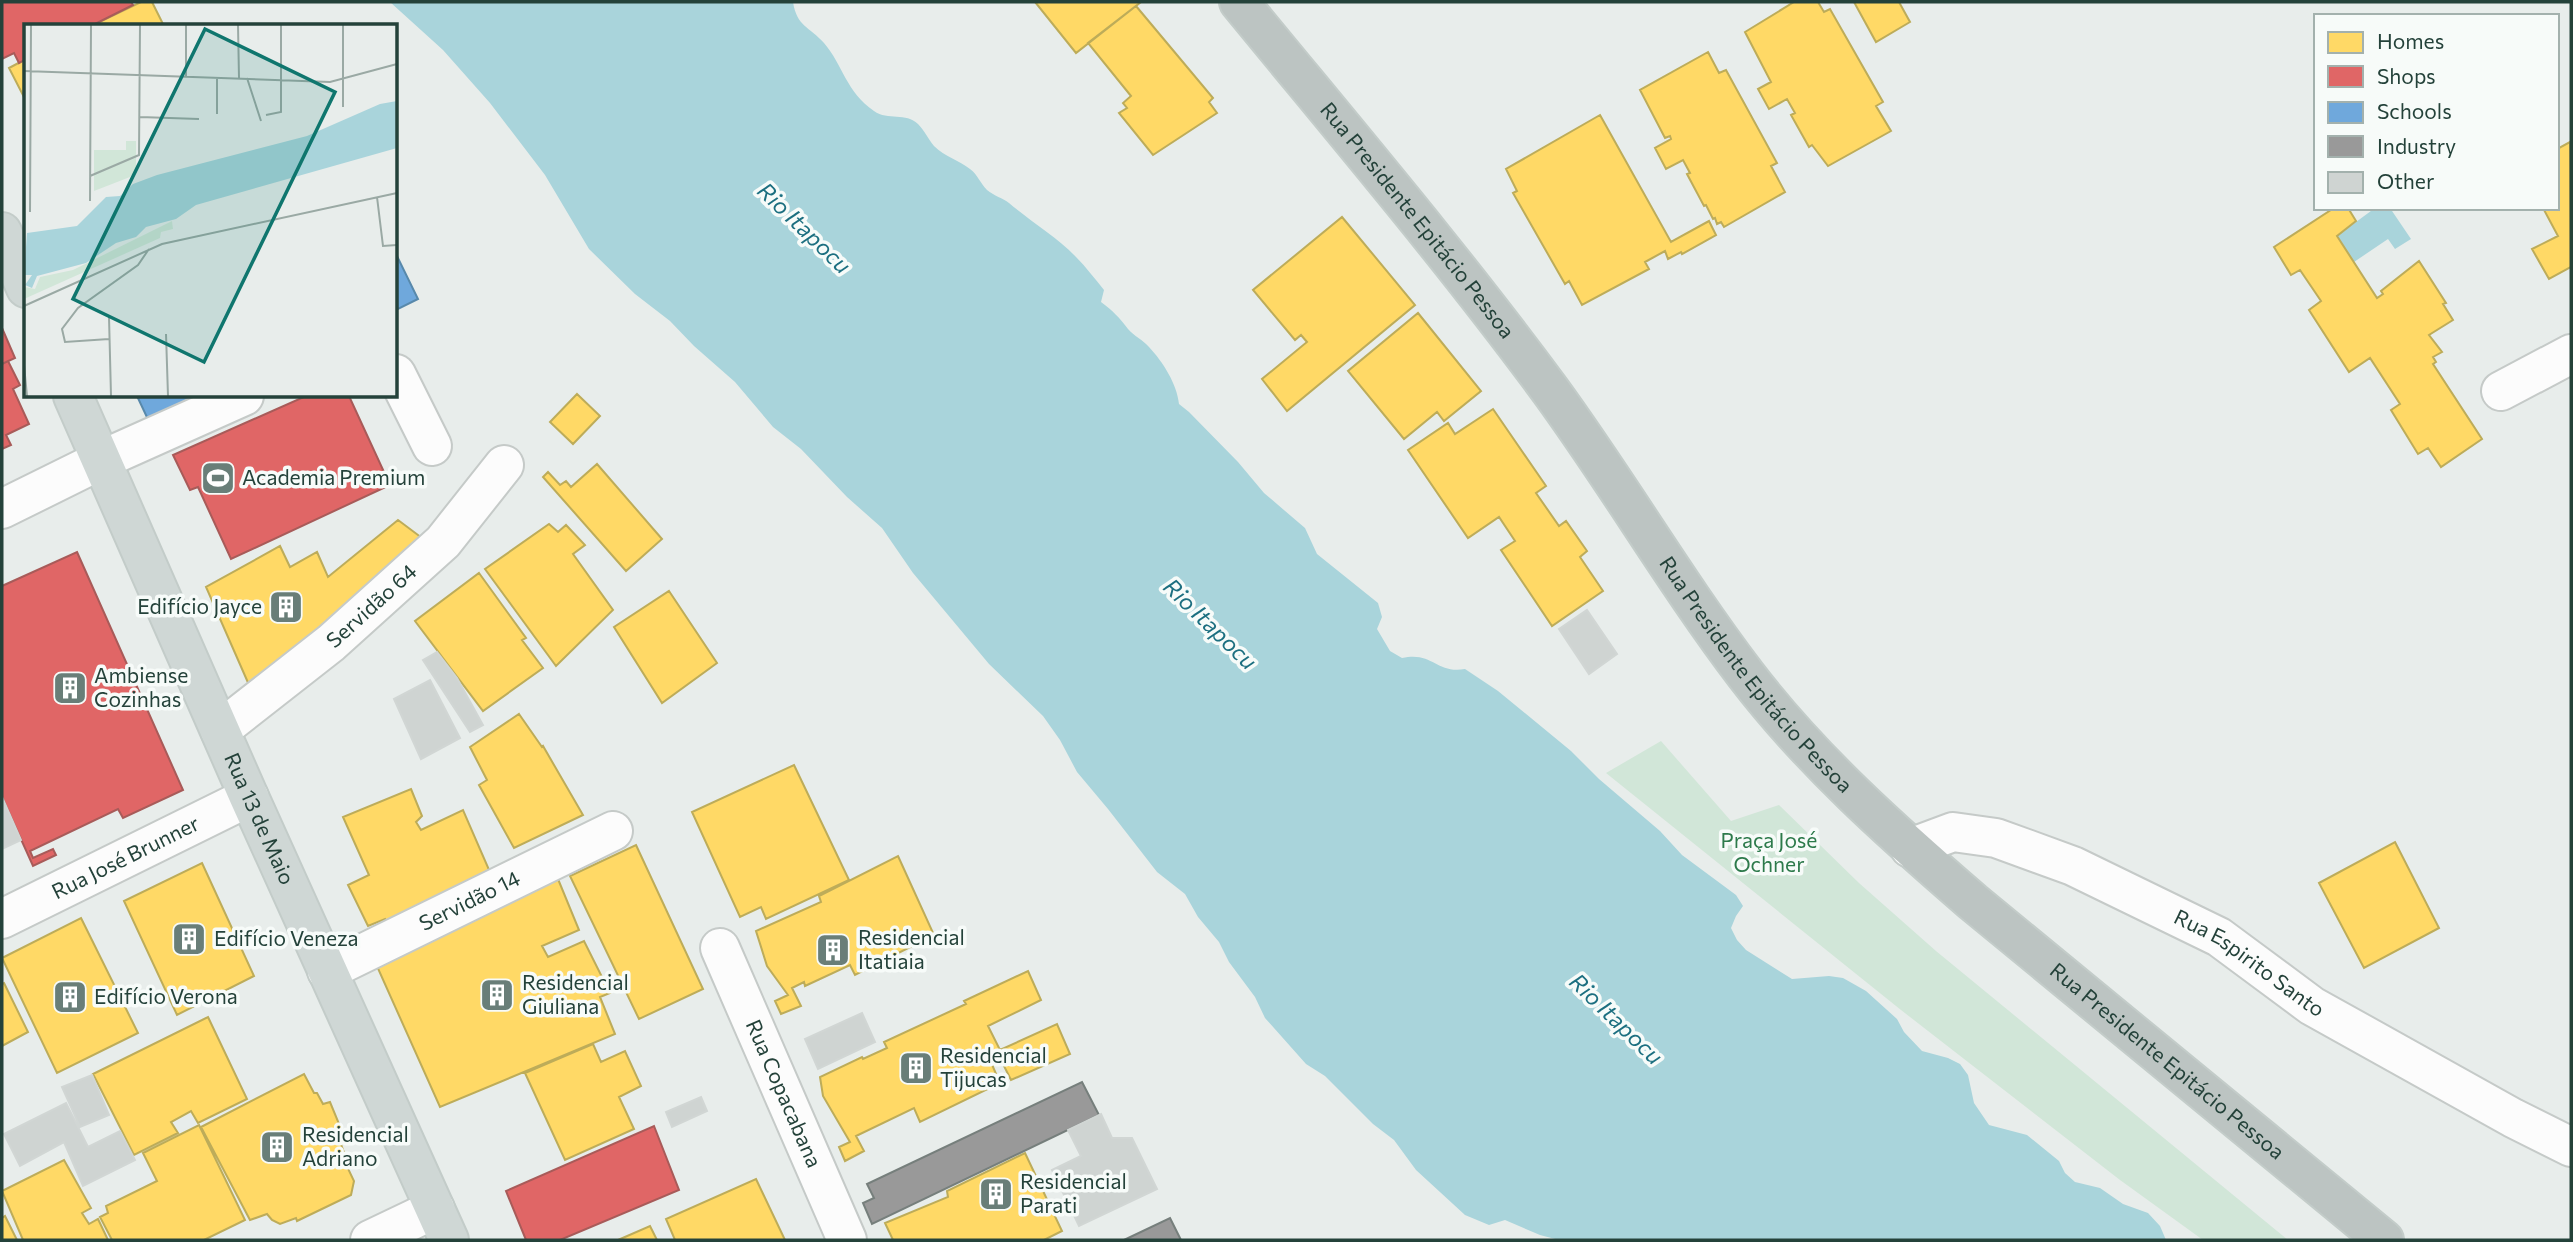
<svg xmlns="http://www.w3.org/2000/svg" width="2573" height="1242" font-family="Commissioner,sans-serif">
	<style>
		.green { fill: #d1e6d8 }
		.water { fill: #a9d4db }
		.homes { fill: #ffd966; stroke: #bdac59; stroke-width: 2 }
		.shops { fill: #e06666; stroke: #a85b59; stroke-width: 2 }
		.schools { fill: #6fa8dc; stroke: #5889ab; stroke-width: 2 }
		.industry { fill: #999; stroke: #767f7c; stroke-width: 2 }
		.building { fill: #cfd4d2; stroke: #d1d6d4; stroke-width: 2 }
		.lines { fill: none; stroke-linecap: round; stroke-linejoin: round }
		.minor-casing { stroke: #c5cac8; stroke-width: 42 }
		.major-casing { stroke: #c3ccc9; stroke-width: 42 }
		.highway-casing { stroke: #c3ccc9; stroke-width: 42 }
		.minor { stroke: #fcfcfc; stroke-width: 38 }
		.major { stroke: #cfd7d5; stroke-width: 38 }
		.highway { stroke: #bcc4c2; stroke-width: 38 }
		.labels { text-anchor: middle; stroke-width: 7; stroke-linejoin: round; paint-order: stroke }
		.street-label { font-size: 21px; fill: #24423a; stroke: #f7fbf9 }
		.poi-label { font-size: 21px; fill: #24423a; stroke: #f7fbf9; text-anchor: start }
		.park-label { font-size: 21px; fill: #2d7a4b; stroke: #f7fbf9 }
		.water-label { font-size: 23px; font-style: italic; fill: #1c6f80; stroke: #f7fbf9 }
		.inset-road { fill: none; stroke: #9aa9a4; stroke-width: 2 }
		.view { fill: #0f766e; fill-opacity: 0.15; stroke: #0f766e; stroke-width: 3.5 }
		.inset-edge { fill: none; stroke: #24423a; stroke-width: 3.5 }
	</style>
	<rect width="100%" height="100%" fill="#e8edeb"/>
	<path class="green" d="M1661,741L1731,821L1779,805L1859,883L1936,951L2288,1240H2203L2120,1180L1901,1010L1606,773Z"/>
	<path class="water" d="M390,2H793C797,27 809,26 824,43C843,65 846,92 874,111C888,121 906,112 918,124C925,131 928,139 934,146C945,157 959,160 970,169C978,175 980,183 987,190C994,196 1003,198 1009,203C1030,221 1058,238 1076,257C1086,267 1095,279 1104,290L1101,302C1113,311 1119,317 1128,329C1134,336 1143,340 1149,347C1163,362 1177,384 1179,404L1189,412L1238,462L1264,493L1305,528L1317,554L1378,603L1382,617L1377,629L1390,651L1402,658C1433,651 1436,674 1465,669L1498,691L1571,751L1599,779L1660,831L1682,855L1736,895L1743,906L1736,916L1731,928L1737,940L1746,950L1792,979L1829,976L1843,978L1866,991L1897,1019L1904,1032L1922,1051L1948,1058L1960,1064L1968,1075L1974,1103L1989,1125L2027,1135L2059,1161L2065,1173L2075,1182L2100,1188L2123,1204L2148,1213L2160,1226L2166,1240H1559L1540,1235L1505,1220L1489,1225L1465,1215L1416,1170L1394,1140L1373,1124L1325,1076L1306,1064L1265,1018L1255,997L1229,962L1219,942L1198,917L1185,894L1157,872L1108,809L1077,772L1060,740L1043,716L989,664L913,573L882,528L847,497L801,449L773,427L735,382L694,346L670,321L635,294L589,249L545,175L490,103L443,50Z
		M2375,208H2390L2411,239L2395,249L2388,239L2354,262L2337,236Z"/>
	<path class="homes" d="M141,2H152L164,26H91Z
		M1035,2H1141L1076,53Z
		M1794,2H1818L1824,12L1830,9L1883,102L1876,106L1891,131L1828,166L1812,145L1809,147L1791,115L1795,113L1787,99L1769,109L1758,89L1771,82L1745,32Z
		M1854,2H1899L1910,22L1876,42Z
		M1136,6L1213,98L1209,102L1217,113L1153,155L1119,113L1127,108L1123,103L1131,96L1088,43Z
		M1708,52L1719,73L1726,70L1777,163L1771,166L1785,192L1724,227L1721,222L1717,224L1715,218L1713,219L1706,205L1704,206L1687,174L1690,173L1683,160L1666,169L1655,148L1671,139L1670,136L1665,138L1640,90Z
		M26,59V101L9,68Z
		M1600,115L1671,242L1709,221L1716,235L1682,254L1681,252L1668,259L1665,251L1645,262L1649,269L1582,305L1569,281L1565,284L1513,193L1517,191L1506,169Z
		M2570,142L2571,267L2549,279L2532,249L2558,236L2543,208H2557V149Z
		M2334,208H2348L2356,221L2337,236L2377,298L2383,294L2381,291L2419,261L2446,303L2443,304L2453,320L2429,335L2442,352L2433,357L2436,362L2433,364L2482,439L2441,467L2428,448L2418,454L2391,410L2400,404L2370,358L2349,372L2309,310L2321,301L2300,270L2291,275L2274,247Z
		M1342,217L1415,305L1287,411L1262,379L1307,342L1301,335L1295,340L1253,290Z
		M1418,313L1481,391L1444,421L1437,412L1404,439L1348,371Z
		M577,394L600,416L573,444L550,422Z
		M1493,409L1546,486L1536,493L1559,526L1566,521L1587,551L1580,557L1603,591L1552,626L1501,550L1515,541L1499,517L1468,538L1408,450L1448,423L1455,434Z
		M597,464L662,539L626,571L543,477L548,472L560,485L566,481L571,487Z
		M398,520L426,541L253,694L206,587L280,546L290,567L317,552L328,577Z
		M549,524L558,532L566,525L585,545L573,554L613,610L556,666L485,569Z
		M479,573L526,638L522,640L543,668L483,711L415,621Z
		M669,591L717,663L662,703L614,627Z
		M519,714L542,747L543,746L583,815L514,848L479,785L487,780L470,747Z
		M794,765L849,880L766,919L761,907L740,917L692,812Z
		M411,789L422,816L416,822L421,830L463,810L493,879L388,926L385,919L368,926L348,885L369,875L343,817Z
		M2395,842L2439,928L2364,968L2319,883Z
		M636,845L703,989L639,1019L570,876Z
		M898,856L934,935L855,975L850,965L805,986L804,982L792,988L801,1006L781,1014L775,1001L788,995L767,966L756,931L821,902L819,896Z
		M202,863L254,976L177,1015L124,901Z
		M558,879L579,930L542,946L548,957L584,941L610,993L600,997L615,1034L440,1107L376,964Z
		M81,918L138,1033L57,1073L2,958Z
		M1028,971L1041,1000L988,1026L1000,1050L1057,1024L1070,1054L1011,1080L999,1056L990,1060L1000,1083L920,1122L914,1108L856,1136L864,1151L845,1161L839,1147L850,1142L823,1096L820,1077L862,1057L863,1059L887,1048L884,1042L966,1004L964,1001Z
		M4,983L28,1032L2,1046V984Z
		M208,1017L247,1099L198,1123L191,1111L171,1122L178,1133L134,1155L93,1074Z
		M593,1044L601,1062L625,1051L641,1086L619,1097L634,1129L565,1160L525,1073Z
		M304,1074L314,1093H317L323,1104L330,1102L344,1136L339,1139L345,1155L343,1158L354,1181L351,1195L297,1221L296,1218L280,1224L272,1220L267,1214L250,1220L201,1127Z
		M199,1125L245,1220L204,1240H112L100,1217L108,1213L106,1206L157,1181L143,1153Z
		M1025,1153L1062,1231L1044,1240H893L885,1223L948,1197L947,1191Z
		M64,1160L91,1208L82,1213L89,1224L98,1219L108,1240H23L2,1191Z
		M756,1179L785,1240H675L666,1219Z
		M5,1216L17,1240H2V1218Z
		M650,1226L657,1240H618Z"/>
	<path class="shops" d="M2,2H131L133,5L91,26H26V59L19,63L14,53L2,59Z
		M2,328L15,358L2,364Z
		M8,361L20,385L13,389L29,424L6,435L11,445L2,449V364Z
		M306,396H349L390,485L231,559L198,487L190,490L173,455Z
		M77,552L183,790L123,818L118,809L30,851L33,858L53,849L56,855L33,866L2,797V586Z
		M654,1126L679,1190L560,1240H526L506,1191Z"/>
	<path class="schools" d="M396,254L418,299L396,310Z
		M137,396H219L152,428Z"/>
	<path class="industry" d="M1082,1082L1099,1115L872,1224L863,1203L874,1198L867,1184Z
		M1170,1218L1181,1240H1124Z"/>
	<path class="building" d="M1587,610L1617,654L1589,674L1559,629Z
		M437,652L457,678L483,725L470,732L423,660Z
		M430,680L460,738L421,759L394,699Z
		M2,797L21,840L2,849Z
		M862,1013L875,1042L818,1069L805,1039Z
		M92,1075L109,1115L80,1127L62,1087Z
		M701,1097L707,1111L672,1127L666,1112Z
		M66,1103L88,1147L120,1131L135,1160L83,1186L64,1142L20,1166L4,1134Z
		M1101,1114L1112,1138H1132L1157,1189L1079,1226L1052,1170L1081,1156L1068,1130Z"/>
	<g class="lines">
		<g class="minor-casing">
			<g id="minor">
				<path d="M396,374L432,446"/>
				<path d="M2501,391L2571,354"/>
				<path d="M2,509L101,460L244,396"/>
				<path id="s1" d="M220,730L331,643L443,542L504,465"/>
				<path id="s2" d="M1910,848L1953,832L1996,838L2073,866L2219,937L2312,1006L2513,1118L2571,1147"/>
				<path id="s3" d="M2,919L249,797"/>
				<path id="s4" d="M720,948L847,1240"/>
				<path id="s5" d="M327,971L613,831"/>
				<path d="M370,1240L435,1209"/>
			</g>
		</g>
		<g class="major-casing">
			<g id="major">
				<path d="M2,232L26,288"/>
				<path id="s6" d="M73,396L249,797L449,1240"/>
			</g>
		</g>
		<g class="highway-casing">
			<g id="highway">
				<path id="s7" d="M1239,2C1344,130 1452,257 1550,390C1618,483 1676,583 1746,675C1811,760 1892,832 1973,902L2384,1240"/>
			</g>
		</g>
		<use href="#minor" class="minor"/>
		<use href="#major" class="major"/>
		<use href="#highway" class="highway"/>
	</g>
	<defs>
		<g id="stadium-square" transform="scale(1.75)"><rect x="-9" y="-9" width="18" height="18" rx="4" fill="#697e78" stroke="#f7fbf9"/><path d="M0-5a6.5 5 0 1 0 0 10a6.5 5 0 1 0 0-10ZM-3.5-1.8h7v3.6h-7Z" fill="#fff"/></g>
		<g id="building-square" transform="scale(1.75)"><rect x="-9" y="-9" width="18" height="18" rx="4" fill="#697e78" stroke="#f7fbf9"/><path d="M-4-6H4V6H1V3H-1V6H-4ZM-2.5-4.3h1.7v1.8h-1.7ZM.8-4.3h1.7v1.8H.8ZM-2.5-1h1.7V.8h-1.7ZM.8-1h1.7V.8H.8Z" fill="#fff"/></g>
	</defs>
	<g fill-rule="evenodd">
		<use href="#stadium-square" x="218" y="478"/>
		<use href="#building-square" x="286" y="607"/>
		<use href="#building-square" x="70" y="688"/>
		<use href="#building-square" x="189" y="939"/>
		<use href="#building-square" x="833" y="950"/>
		<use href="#building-square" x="497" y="995"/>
		<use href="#building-square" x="70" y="997"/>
		<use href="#building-square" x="916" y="1068"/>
		<use href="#building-square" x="277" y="1147"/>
		<use href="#building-square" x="996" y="1194"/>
	</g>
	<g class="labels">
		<g class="street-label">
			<text dy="7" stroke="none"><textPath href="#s7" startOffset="282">Rua Presidente Epitácio Pessoa</textPath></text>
			<text dy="7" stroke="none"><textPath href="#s1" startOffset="196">Servidão 64</textPath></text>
			<text dy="7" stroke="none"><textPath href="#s7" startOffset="849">Rua Presidente Epitácio Pessoa</textPath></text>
			<text dy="7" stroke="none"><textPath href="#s6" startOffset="462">Rua 13 de Maio</textPath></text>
			<text dy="7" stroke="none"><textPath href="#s3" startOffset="138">Rua José Brunner</textPath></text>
			<text dy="7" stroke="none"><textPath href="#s5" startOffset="159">Servidão 14</textPath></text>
			<text dy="7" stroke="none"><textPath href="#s2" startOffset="373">Rua Espirito Santo</textPath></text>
			<text dy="7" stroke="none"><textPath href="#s7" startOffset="1416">Rua Presidente Epitácio Pessoa</textPath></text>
			<text dy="7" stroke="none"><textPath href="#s4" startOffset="159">Rua Copacabana</textPath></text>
		</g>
		<g class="poi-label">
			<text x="242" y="485">Academia Premium</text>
			<text x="262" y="614" text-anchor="end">Edifício Jayce</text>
			<text x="94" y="683">Ambiense<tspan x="94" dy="24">Cozinhas</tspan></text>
			<text x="858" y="945">Residencial<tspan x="858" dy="24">Itatiaia</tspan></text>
			<text x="214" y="946">Edifício Veneza</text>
			<text x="522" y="990">Residencial<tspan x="522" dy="24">Giuliana</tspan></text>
			<text x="94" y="1004">Edifício Verona</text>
			<text x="940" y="1063">Residencial<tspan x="940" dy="24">Tijucas</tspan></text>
			<text x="302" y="1142">Residencial<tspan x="302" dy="24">Adriano</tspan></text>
			<text x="1020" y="1189">Residencial<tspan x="1020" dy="24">Parati</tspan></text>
		</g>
		<g class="park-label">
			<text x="1769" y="848">Praça José<tspan x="1769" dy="24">Ochner</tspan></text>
		</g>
		<g class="water-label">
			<text transform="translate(804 228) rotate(44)" y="8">Rio Itapocu</text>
			<text transform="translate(1210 624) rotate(44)" y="8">Rio Itapocu</text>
			<text transform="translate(1616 1019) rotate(44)" y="8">Rio Itapocu</text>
		</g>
	</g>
	<g transform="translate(24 24)">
		<rect width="373" height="373" fill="#e8edeb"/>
		<path d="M102,117H112V146L106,153L70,167V126H102ZM148,197L149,205L137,208L136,214L0,275V263L11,265L16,253L49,246Z" fill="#d1e6d8"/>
		<path d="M373,77V124L172,181L152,195L122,203L112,213L92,219L62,239L13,252L8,264L1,261L8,251H0L3,209L53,202L82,173L96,172L109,160L133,151L283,112L356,80Z" fill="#a9d4db"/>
		<path class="inset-road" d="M214,1L215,54M319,1V57M0,47L306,58L373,40M162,52V1M193,53V90M223,54L237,97M319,83V57M242,91L257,88V1M116,93L175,95M66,152L115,131L116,1M353,173L359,222L373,221M66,177L67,1M6,188L7,1M0,282L138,220L373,169M85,293L87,372M142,310L144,372M85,315L41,318L38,305L54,284L114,241L125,225M0,341L3,372"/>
		<path class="view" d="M181,5L311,68L180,338L49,275Z"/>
		<rect width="373" height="373" class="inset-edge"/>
	</g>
	<rect width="2573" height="1242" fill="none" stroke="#24423a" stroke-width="7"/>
	<rect x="2314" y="14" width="245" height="196" fill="#f7fbf9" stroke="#a3b1ad" stroke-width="2"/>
	<rect x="2328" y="32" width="35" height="21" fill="#ffd966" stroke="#a3b1ad" stroke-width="2"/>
	<text x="2377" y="49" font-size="21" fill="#24423a">Homes</text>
	<rect x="2328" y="66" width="35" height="21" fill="#e06666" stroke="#a3b1ad" stroke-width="2"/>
	<text x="2377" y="84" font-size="21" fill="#24423a">Shops</text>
	<rect x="2328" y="102" width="35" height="21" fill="#6fa8dc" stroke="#a3b1ad" stroke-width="2"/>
	<text x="2377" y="119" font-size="21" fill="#24423a">Schools</text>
	<rect x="2328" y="136" width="35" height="21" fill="#999999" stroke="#a3b1ad" stroke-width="2"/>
	<text x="2377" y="154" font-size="21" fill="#24423a">Industry</text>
	<rect x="2328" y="172" width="35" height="21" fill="#cfd4d2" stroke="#a3b1ad" stroke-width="2"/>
	<text x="2377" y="189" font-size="21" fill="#24423a">Other</text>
</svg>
